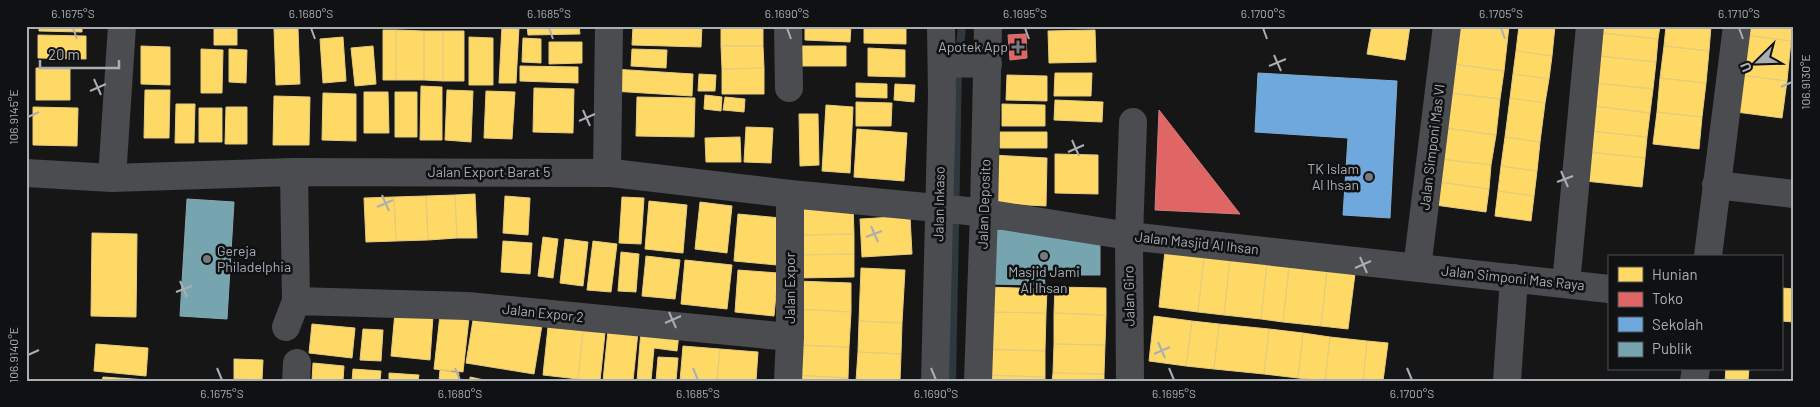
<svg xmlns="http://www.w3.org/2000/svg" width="1820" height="407" font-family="Barlow,sans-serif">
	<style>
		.homes { fill: #ffd966; stroke: #e5cc7e }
		.shops { fill: #e06666; stroke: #d07c7e }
		.schools { fill: #6fa8dc; stroke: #80aad0 }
		.public { fill: #76a5af; stroke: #85a8b1 }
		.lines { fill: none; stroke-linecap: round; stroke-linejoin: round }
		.stream { stroke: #2f383c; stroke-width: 8 }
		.minor { stroke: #4b4c4f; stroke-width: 28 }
		.ticks { fill: none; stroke: #a9aeb5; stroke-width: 2 }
		.poi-dot { fill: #76797d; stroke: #101112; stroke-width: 2 }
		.labels { text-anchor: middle; stroke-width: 5; stroke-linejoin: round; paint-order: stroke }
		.poi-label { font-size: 14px; fill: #a9aeb5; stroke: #101112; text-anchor: end }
		.street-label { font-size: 14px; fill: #a9aeb5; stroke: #101112 }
		.neatline { fill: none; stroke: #a9aeb5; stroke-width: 2 }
		.ticks-label { font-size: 12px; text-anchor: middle; fill: #a9aeb5 }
	</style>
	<rect width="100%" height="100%" fill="#161616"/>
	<path class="homes" d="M39,26H82V32L39,31Z
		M214,26H237V45H214Z
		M502,26L519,27L516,83H499Z
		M527,26H579L580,34L528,35Z
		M633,26H702L701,47L632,45Z
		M721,26H763V46H721Z
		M805,26H851L850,42L805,40Z
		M864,26H906V44L864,43Z
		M1372,26H1410L1405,60L1367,54Z
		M1458,26H1509L1504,71L1453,64Z
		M1519,26H1555L1552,56L1516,51Z
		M1603,26H1660L1658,39L1602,33Z
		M1666,26H1711L1709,51L1664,46Z
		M1746,26H1793L1791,41L1745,35Z
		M298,28L300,84L276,85L274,29Z
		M383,30H396V80H383Z
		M396,30L424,31V80H396Z
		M1095,30L1096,62L1049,63L1048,31Z
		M424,31H443V81L424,80Z
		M443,31H464V81H443Z
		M1602,33L1658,39L1656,62L1600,56Z
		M38,35L86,36V59L38,58Z
		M1745,35L1791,41L1787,81L1741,75Z
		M343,37L346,81L323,83L320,39Z
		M469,37L493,38V85H469Z
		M523,38L541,39V63L522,62Z
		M549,42H582V63L549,64Z
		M141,46L170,47V85L141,84Z
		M373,46L376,84L355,86L351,48Z
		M721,46H763L764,68L722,69Z
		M801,46H846V66H801Z
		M1664,46L1709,51L1706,83L1660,78Z
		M868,48L905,50V77L868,76Z
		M201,49L223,50L222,93H201Z
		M229,49L247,50L246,83L229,82Z
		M632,49L667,50L666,68L631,66Z
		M1516,51L1552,56L1549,79L1513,74Z
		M1600,56L1656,62L1653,89L1596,83Z
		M1453,64L1504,71L1500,99L1450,93Z
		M520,66L578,67V83L520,81Z
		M36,68H70V100H36Z
		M764,68V94H722V69Z
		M613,69L693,74L692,96L612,91Z
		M1055,73H1092L1091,96H1054Z
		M699,74L716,75L715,91H698Z
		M1513,74L1549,79L1545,103L1510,98Z
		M1007,75L1047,76V101L1006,100Z
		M1741,75L1787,81L1782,118L1736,112Z
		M1660,78L1706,83L1702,117L1657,112Z
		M856,83L887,84V98L856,97Z
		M1596,83L1653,89L1650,113L1594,106Z
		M895,84L915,85L914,102L894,100Z
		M421,86L442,87V140H420Z
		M534,88L574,89L573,133L533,132Z
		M145,90H170L169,138H144Z
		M447,90L473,91L471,142L445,140Z
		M486,91L515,92L512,139L484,138Z
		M364,92H388L389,133H364Z
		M395,92H417V137H395Z
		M323,93L356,94V141L322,140Z
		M1450,93L1500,99L1496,135L1445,128Z
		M705,95L722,97L721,111L704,109Z
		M274,96L310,97L309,145H273Z
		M26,97H28L27,146H26Z
		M637,97L695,98L694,137L636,136Z
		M725,97L745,99L744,112L723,110Z
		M1510,98L1545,103L1540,142L1505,137Z
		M1055,100L1103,102L1102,122L1054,120Z
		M856,102L892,103L891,126H856Z
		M176,104H195L194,143H175Z
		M1002,104L1045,105V126H1002Z
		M826,105L853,107L850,173L822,171Z
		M1594,106L1650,113L1647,137L1591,131Z
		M33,107L78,108L77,146L33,145Z
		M226,107H247V144H225Z
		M199,108H222V142H199Z
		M1657,112L1702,117L1699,149L1653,144Z
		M799,114H818L819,165L800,166Z
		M746,127L773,128L771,163L744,162Z
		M1445,128L1496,135L1491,165L1441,159Z
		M857,129L907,133L904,181L854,177Z
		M1591,131L1647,137L1645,158L1589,152Z
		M1000,132H1047V148H1000Z
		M740,137L741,162H706L705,138Z
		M1505,137L1540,142L1537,171L1501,166Z
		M1589,152L1645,158L1642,187L1585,181Z
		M1055,154L1098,155V194L1055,193Z
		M992,155L1047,158L1046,206L990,203Z
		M1441,159L1491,165L1489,189L1438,182Z
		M1501,166L1537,171L1534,196L1498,191Z
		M1438,182L1489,189L1486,212L1435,205Z
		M1498,191L1534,196L1531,221L1495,216Z
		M475,194L477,238H457L455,195Z
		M455,195L457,238L428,240L426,196Z
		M426,196L428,240L396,241L394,197Z
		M505,196L530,198L528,235L503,233Z
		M394,197L396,241L366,242L364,198Z
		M622,197L644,198L641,244L619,243Z
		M649,201L687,205L683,253L645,249Z
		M700,202L732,206L727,253L695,249Z
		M853,204L854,234L800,235L799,205Z
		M738,214L781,218L777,265L734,261Z
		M910,216L912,254L862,257L860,219Z
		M92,233L137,234L136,317L91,316Z
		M854,234V254L800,255V235Z
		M543,237L558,239L553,278L538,276Z
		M565,239L588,242L583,286L560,283Z
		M503,241L532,243L530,274L501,272Z
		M593,241L617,244L611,292L587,290Z
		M1165,251L1204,256L1198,312L1159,307Z
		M621,252L639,254L636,292L618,291Z
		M854,254V277L800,278V255Z
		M646,256L680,260L675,299L642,296Z
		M1204,256L1230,259L1224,315L1198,312Z
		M1230,259L1267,263L1261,319L1224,315Z
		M685,260L732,265L727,309L681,304Z
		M1267,263L1289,266L1283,322L1261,319Z
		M1289,266L1327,270L1321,326L1283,322Z
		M861,268L905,270L902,323L859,321Z
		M738,270L778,273L774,316L735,312Z
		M1327,270L1355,274L1348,329L1321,326Z
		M797,281L851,283V312L797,309Z
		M986,287L1047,289L1046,313L985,312Z
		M1055,287L1106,288V315L1054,313Z
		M1782,288L1794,289V322L1781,321Z
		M475,308L543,319L534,374L466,363Z
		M797,309L851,312L849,347L795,345Z
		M395,312L433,316L430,360L391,356Z
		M985,312L1046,313L1045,351L984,349Z
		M1054,313L1106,315L1105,345L1054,344Z
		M440,315L469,318L463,372L434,369Z
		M1154,316L1192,321L1186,366L1149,361Z
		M859,321L902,323L901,354L858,352Z
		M1192,321L1219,324L1214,369L1186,366Z
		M312,324L355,328L352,358L309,353Z
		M1219,324L1269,329L1264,374L1214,369Z
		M548,327L583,331L578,379L543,375Z
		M363,329L383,330L381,361L360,360Z
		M1269,329L1303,333L1298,378L1264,374Z
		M608,330L638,332L633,381H603Z
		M641,330L679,334L677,351L654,348L651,381H637Z
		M583,331L605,333L600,381L578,379Z
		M1303,333L1330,337L1325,381L1298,378Z
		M1330,337L1367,341L1363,381H1325Z
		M1367,341L1388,343L1383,381H1363Z
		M96,344L148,348L146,376L94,371Z
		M1054,344L1105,345L1104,374L1053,373Z
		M795,345L849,347L848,378L793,375Z
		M683,346L720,349L717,381H680Z
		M720,349L758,352L756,381H717Z
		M984,349L1045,351V377L984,375Z
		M858,352L901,354L900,381H856Z
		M658,357L678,358L676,381H656Z
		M234,359L263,360L262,380L234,379Z
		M313,363L344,366L343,381H312Z
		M1726,368H1749L1748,381H1725Z
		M353,369L381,371L380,381H352Z
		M440,370L459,373L458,381H439Z
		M389,373L419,375L418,381H389Z
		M1053,373L1104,374V381H1052Z
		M793,375L848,378V381H793Z
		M984,375L1045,377V381H983Z
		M103,377L148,380V381H102Z
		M470,377L489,381H470Z"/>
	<path class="shops" d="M1026,34L1027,58L1010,60L1008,35Z
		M1159,110L1240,214L1155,210Z"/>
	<path class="schools" d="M1258,73L1397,81L1390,218L1343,215L1348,138L1255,132Z"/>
	<path class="public" d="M187,199L234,202L227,319L180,316Z
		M988,230H1045V237L1100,238V275H1044L1045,285L988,284Z"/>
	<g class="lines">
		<path class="stream" d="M952,381L958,68L962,26"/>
		<path class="minor" d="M788,26L789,88
			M942,63L988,64
			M607,172L609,26
			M26,173L112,178L294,172L612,173L790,194L978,212L1129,236L1609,289
			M112,178L122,26
			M1716,185L1794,194
			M1708,256L1737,26
			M1417,268L1447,26
			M1566,284L1590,26
			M296,301L467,306L790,337
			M286,327L296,301L294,172
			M296,381L297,363
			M788,381L790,337V194
			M935,381L942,96L941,26
			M978,381L984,213L988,26
			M1130,381L1129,236L1133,122
			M1507,381L1514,278
			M1694,381L1696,368"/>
	</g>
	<path class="ticks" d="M73,28L77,39M311,28L315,39M549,28L553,39M787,28L791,39M1025,28L1029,39M1263,28L1267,39M1501,28L1505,39M1739,28L1743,39M1274,55L1281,71M1269,66L1286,59M94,79L101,95M1781,87L1792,82M90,91L106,84M583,110L590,126M28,117L39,112M579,121L595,114M1072,140L1079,156M1068,152L1084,145M1561,171L1568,187M1557,182L1573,176M382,195L389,211M377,207L393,200M871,226L878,242M866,237L882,231M1360,257L1367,273M1355,268L1371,261M180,281L187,297M176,292L192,286M669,312L676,328M665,323L681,316M1158,342L1165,358M1154,354L1170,347M28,355L39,350M217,368L222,380M455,368L460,380M693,368L698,380M931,368L936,380M1169,368L1174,380M1407,368L1412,380"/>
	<g class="poi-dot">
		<path d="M1015.5 39.5h5v5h5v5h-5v5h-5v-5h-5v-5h5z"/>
		<circle cx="1369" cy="177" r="5"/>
		<circle cx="1044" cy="256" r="5"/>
		<circle cx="207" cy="259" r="5"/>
	</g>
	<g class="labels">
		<g class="poi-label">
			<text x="1008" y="52">Apotek App</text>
			<text x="1359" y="174">TK Islam<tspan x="1359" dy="16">Al Ihsan</tspan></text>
			<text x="217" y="256" text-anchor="start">Gereja<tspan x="217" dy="16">Philadelphia</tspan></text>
			<text x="1044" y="277" text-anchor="middle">Masjid Jami<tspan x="1044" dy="16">Al Ihsan</tspan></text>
		</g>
		<g class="street-label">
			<text transform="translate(1432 147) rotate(-83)" y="5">Jalan Simponi Mas VI</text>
			<text x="489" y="177">Jalan Export Barat 5</text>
			<text transform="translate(939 204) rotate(-89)" y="5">Jalan Inkaso</text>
			<text transform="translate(984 204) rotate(-88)" y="5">Jalan Deposito</text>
			<text transform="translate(1197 243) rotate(6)" y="5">Jalan Masjid Al Ihsan</text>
			<text transform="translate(1513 278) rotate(6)" y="5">Jalan Simponi Mas Raya</text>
			<text transform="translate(790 288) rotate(-90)" y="5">Jalan Expor</text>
			<text transform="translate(1129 296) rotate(-91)" y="5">Jalan Giro</text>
			<text transform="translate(543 313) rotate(6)" y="5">Jalan Expor 2</text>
		</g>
	</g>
	<rect width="1820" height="407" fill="none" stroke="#101112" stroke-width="55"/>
	<rect x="1608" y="255" width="175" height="115" fill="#101112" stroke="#4d5053"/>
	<rect x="1618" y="267" width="25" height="15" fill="#ffd966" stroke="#4d5053"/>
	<text x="1652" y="280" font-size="15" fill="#a9aeb5">Hunian</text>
	<rect x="1618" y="292" width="25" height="15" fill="#e06666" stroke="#4d5053"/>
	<text x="1652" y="304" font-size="15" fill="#a9aeb5">Toko</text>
	<rect x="1618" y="317" width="25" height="15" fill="#6fa8dc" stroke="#4d5053"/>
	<text x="1652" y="330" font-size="15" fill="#a9aeb5">Sekolah</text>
	<rect x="1618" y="342" width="25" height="15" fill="#76a5af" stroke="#4d5053"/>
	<text x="1652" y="354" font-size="15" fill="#a9aeb5">Publik</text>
	<g transform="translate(1758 62) rotate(247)" stroke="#101112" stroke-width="4" paint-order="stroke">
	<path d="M0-4L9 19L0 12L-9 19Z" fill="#a9aeb5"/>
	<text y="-8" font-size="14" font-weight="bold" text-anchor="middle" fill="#a9aeb5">U</text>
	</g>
	<path d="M40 60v8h79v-8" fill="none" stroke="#a9aeb5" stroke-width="2.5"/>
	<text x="48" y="60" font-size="15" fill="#a9aeb5" stroke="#101112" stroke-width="4" paint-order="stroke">20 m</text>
	<rect x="28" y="28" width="1764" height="352" class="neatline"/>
	<g class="ticks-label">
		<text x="73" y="18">6.1675°S</text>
		<text x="311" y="18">6.1680°S</text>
		<text x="549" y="18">6.1685°S</text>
		<text x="787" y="18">6.1690°S</text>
		<text x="1025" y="18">6.1695°S</text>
		<text x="1263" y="18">6.1700°S</text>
		<text x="1501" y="18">6.1705°S</text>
		<text x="1739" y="18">6.1710°S</text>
		<text transform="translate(1806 82) rotate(-90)" y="4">106.9130°E</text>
		<text transform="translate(14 117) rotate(-90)" y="4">106.9145°E</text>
		<text transform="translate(14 355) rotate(-90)" y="4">106.9140°E</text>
		<text x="222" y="398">6.1675°S</text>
		<text x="460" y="398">6.1680°S</text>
		<text x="698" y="398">6.1685°S</text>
		<text x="936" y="398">6.1690°S</text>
		<text x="1174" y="398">6.1695°S</text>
		<text x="1412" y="398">6.1700°S</text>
	</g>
</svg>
